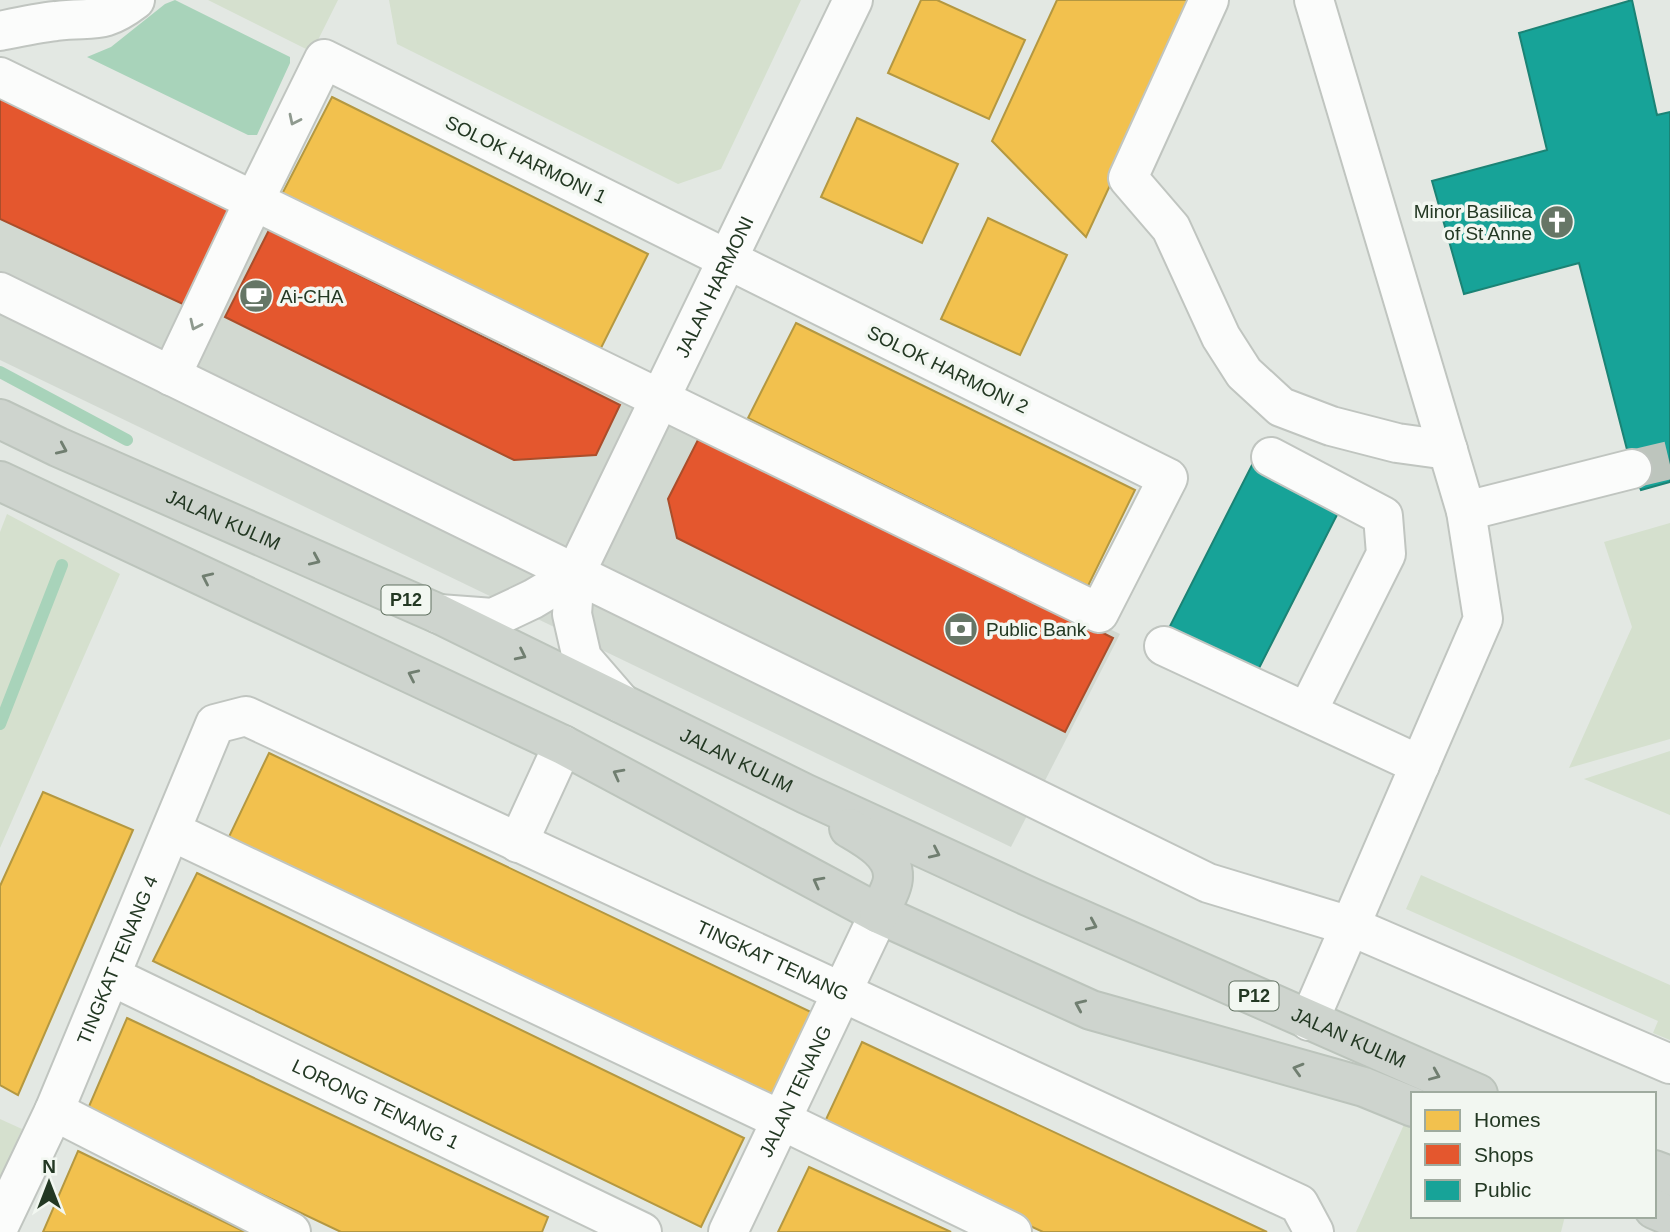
<svg xmlns="http://www.w3.org/2000/svg" width="1670" height="1232" font-family="Helvetica,sans-serif">
	<style>
		.built { fill: #d2d9d1 }
		.green { fill: #d5e0ce }
		.water { fill: #a8d3ba }
		.homes { fill: #f2c14e; stroke: #b49841; stroke-width: 2 }
		.shops { fill: #e4572e; stroke: #aa4e2b; stroke-width: 2 }
		.public { fill: #17a398; stroke: #1b8375; stroke-width: 2 }
		.lines { fill: none; stroke-linecap: round; stroke-linejoin: round }
		.stream { stroke: #a8d3ba; stroke-width: 12 }
		.minor-tunnel { stroke: #bdc5bd; stroke-width: 38; stroke-dasharray: 38 19; stroke-linecap: butt }
		.minor-casing { stroke: #c0c5c0; stroke-width: 42 }
		.major-casing { stroke: #bcc4bc; stroke-width: 42 }
		.minor { stroke: #fbfcfb; stroke-width: 38 }
		.major { stroke: #ced4ce; stroke-width: 38 }
		.oneway { stroke: #8f9a8f }
		.oneway2 { stroke: #707e70 }
		.labels { text-anchor: middle; stroke-width: 7; stroke-linejoin: round; paint-order: stroke }
		.shield { fill: #f2f7f1; stroke: #617161; stroke-width: 2 }
		.shield-label { font-size: 18px; font-weight: bold; fill: #233823 }
		.street-label { font-size: 19px; fill: #233823; stroke: #f2f7f1 }
		.poi-label { font-size: 19px; fill: #233823; stroke: #f2f7f1; text-anchor: start }
	</style>
	<rect width="100%" height="100%" fill="#e3e8e3"/>
	<path class="built" d="M0,93L1120,634L1011,847L0,360Z"/>
	<path class="green" d="M208,0H338L312,52Z
		M389,0H801L721,169L678,184L397,44Z
		M7,514L120,574L0,848V532Z
		M1670,523V739L1569,768L1632,627L1604,542Z
		M1670,751V815L1584,779Z
		M1421,875L1670,985V1040L1653,1033L1658,1021L1406,909Z
		M0,1119L22,1129L0,1178Z
		M1406,1120L1413,1123V1216H1565L1561,1232H1356Z"/>
	<path class="water" d="M175,0L290,57V63L257,135H248L87,57L111,47L165,4Z"/>
	<path class="homes" d="M921,0H937L1025,40L989,119L888,73Z
		M1057,0H1196L1086,237L992,141Z
		M332,97L648,254L598,354L281,196Z
		M857,118L958,164L922,243L821,197Z
		M988,218L1067,255L1020,355L941,319Z
		M796,323L1135,490L1088,586L748,418Z
		M269,753L815,1014L772,1104L226,843Z
		M43,792L133,830L18,1095L0,1085V886Z
		M197,873L744,1138L701,1227L153,961Z
		M127,1018L548,1217L542,1232H341L87,1111Z
		M862,1042L1267,1232H1043L822,1128Z
		M78,1151L245,1232H43Z
		M809,1167L951,1232H778Z"/>
	<path class="shops" d="M0,96L235,205L187,306L0,219Z
		M269,230L620,405L596,455L514,460L225,317Z
		M702,432L1113,638L1065,732L677,538L668,499Z"/>
	<path class="public" d="M1632,0L1657,115L1670,112V482L1641,490L1632,469L1579,263L1464,294L1432,181L1547,150L1519,33Z
		M1252,465L1340,509L1254,678L1166,634Z"/>
	<g class="lines">
		<path class="stream" d="M0,372L127,440
			M0,724L62,565"/>
		<path class="minor-tunnel" d="M1632,469L1670,460"/>
		<g class="minor-casing">
			<g id="minor">
				<path d="M1209,0L1128,178L1171,228L1221,337L1244,373L1281,407L1331,426L1397,443L1448,450"/>
				<path d="M0,31C19,27 37,23 56,21C93,16 101,26 135,0"/>
				<path d="M0,77L1099,613L1168,478L324,59L254,201L171,376"/>
				<path d="M0,292L1208,883L1350,926L1670,1064"/>
				<path d="M1271,457L1383,516L1386,554L1307,712"/>
				<path d="M1466,511L1632,469"/>
				<path d="M439,614L493,618L533,599L575,574"/>
				<path d="M1164,646L1420,765"/>
				<path id="s1" d="M621,703L582,658L572,614L575,574L853,0"/>
				<path d="M171,831L781,1120L1012,1232"/>
				<path d="M518,843L563,745"/>
				<path id="s2" d="M111,976L642,1232"/>
				<path d="M1309,1021L1483,619L1466,511L1314,0"/>
				<path d="M54,1111L291,1232"/>
				<path id="s3" d="M0,1224L54,1111L215,724L246,716L1299,1204L1314,1232"/>
				<path id="s4" d="M728,1232L879,914"/>
			</g>
		</g>
		<g class="major-casing">
			<g id="major">
				<path id="s5" d="M0,419L58,447L439,614L806,794L1030,897L1478,1094"/>
				<path d="M0,481L563,745L879,914L1091,1010L1364,1087L1413,1107"/>
				<path d="M849,828C866,838 894,853 893,877C893,888 883,903 879,914"/>
				<path d="M1654,1170L1670,1176"/>
				<path d="M1654,1209L1670,1216"/>
			</g>
		</g>
		<use href="#minor" class="minor"/>
		<use href="#major" class="major"/>
	</g>
	<defs><path id="oneway-chevron" d="M-2-3.5L2.5 0L-2 3.5" fill="none" stroke-width="1.6" stroke-linecap="round" stroke-linejoin="round" transform="scale(1.75)"/></defs>
	<g class="oneway">
		<use href="#oneway-chevron" transform="translate(294 120) rotate(116)"/>
		<use href="#oneway-chevron" transform="translate(195 325) rotate(115)"/>
	</g>
	<g class="oneway2">
		<use href="#oneway-chevron" transform="translate(62 449) rotate(24)"/>
		<use href="#oneway-chevron" transform="translate(315 560) rotate(24)"/>
		<use href="#oneway-chevron" transform="translate(207 578) rotate(-155)"/>
		<use href="#oneway-chevron" transform="translate(521 655) rotate(26)"/>
		<use href="#oneway-chevron" transform="translate(413 675) rotate(-155)"/>
		<use href="#oneway-chevron" transform="translate(618 774) rotate(-152)"/>
		<use href="#oneway-chevron" transform="translate(935 853) rotate(25)"/>
		<use href="#oneway-chevron" transform="translate(818 882) rotate(-152)"/>
		<use href="#oneway-chevron" transform="translate(1092 925) rotate(24)"/>
		<use href="#oneway-chevron" transform="translate(1080 1005) rotate(-156)"/>
		<use href="#oneway-chevron" transform="translate(1298 1069) rotate(-164)"/>
		<use href="#oneway-chevron" transform="translate(1435 1075) rotate(23)"/>
	</g>
	<defs>
		<g id="church-disc" transform="scale(1.75)"><circle r="9.5" fill="#667666" stroke="#f2f7f1"/><path d="M-1.2-6h2.4v3.5h3.3v2.4h-3.3V6h-2.4V-.1h-3.3v-2.4h3.3Z" fill="#fff"/></g>
		<g id="cafe-disc" transform="scale(1.75)"><circle r="9.5" fill="#667666" stroke="#f2f7f1"/><path d="M-5.5-4.5H6V0H3Q3 3.5 0 3.5H-2.5Q-5.5 3.5-5.5 0ZM3-3.2v2h1.7v-2ZM-6 4.5H4V6H-6Z" fill="#fff"/></g>
		<g id="bank-disc" transform="scale(1.75)"><circle r="9.5" fill="#667666" stroke="#f2f7f1"/><path d="M-6-4H6V4H-6ZM0-2.3a2.3 2.3 0 1 0 0 4.6a2.3 2.3 0 1 0 0-4.6Z" fill="#fff"/></g>
	</defs>
	<g fill-rule="evenodd">
		<use href="#church-disc" x="1557" y="222"/>
		<use href="#cafe-disc" x="256" y="296"/>
		<use href="#bank-disc" x="961" y="629"/>
	</g>
	<g class="labels">
		<g class="shield">
			<rect x="381.5" y="585.5" width="49" height="29" rx="5"/>
			<rect x="1229.5" y="981.5" width="49" height="29" rx="5"/>
		</g>
		<g class="shield-label">
			<text x="406" y="606">P12</text>
			<text x="1254" y="1002">P12</text>
		</g>
		<g class="street-label">
			<text transform="translate(526 159) rotate(26)" y="7">SOLOK HARMONI 1</text>
			<text dy="7" stroke="none"><textPath href="#s1" startOffset="464">JALAN HARMONI</textPath></text>
			<text transform="translate(948 369) rotate(26)" y="7">SOLOK HARMONI 2</text>
			<text dy="7" stroke="none"><textPath href="#s5" startOffset="245">JALAN KULIM</textPath></text>
			<text dy="7" stroke="none"><textPath href="#s5" startOffset="812">JALAN KULIM</textPath></text>
			<text dy="7" stroke="none"><textPath href="#s3" startOffset="289">TINGKAT TENANG 4</textPath></text>
			<text dy="7" stroke="none"><textPath href="#s3" startOffset="1157">TINGKAT TENANG</textPath></text>
			<text dy="7" stroke="none"><textPath href="#s5" startOffset="1484">JALAN KULIM</textPath></text>
			<text dy="7" stroke="none"><textPath href="#s4" startOffset="156">JALAN TENANG</textPath></text>
			<text dy="7" stroke="none"><textPath href="#s2" startOffset="294">LORONG TENANG 1</textPath></text>
		</g>
		<g class="poi-label">
			<text x="1532" y="218" text-anchor="end">Minor Basilica<tspan x="1532" dy="22">of St Anne</tspan></text>
			<text x="280" y="303">Ai-CHA</text>
			<text x="986" y="636">Public Bank</text>
		</g>
	</g>
	<rect x="1411" y="1092" width="245" height="126" fill="#f2f7f1" stroke="#9fab9f" stroke-width="2"/>
	<rect x="1425" y="1110" width="35" height="21" fill="#f2c14e" stroke="#9fab9f" stroke-width="2"/>
	<text x="1474" y="1127" font-size="21" fill="#233823">Homes</text>
	<rect x="1425" y="1144" width="35" height="21" fill="#e4572e" stroke="#9fab9f" stroke-width="2"/>
	<text x="1474" y="1162" font-size="21" fill="#233823">Shops</text>
	<rect x="1425" y="1180" width="35" height="21" fill="#17a398" stroke="#9fab9f" stroke-width="2"/>
	<text x="1474" y="1197" font-size="21" fill="#233823">Public</text>
	<g transform="translate(49 1183)" stroke="#f2f7f1" stroke-width="5" paint-order="stroke">
	<path d="M0-5L12 26L0 18L-12 26Z" fill="#233823"/>
	<text y="-10" font-size="19" font-weight="bold" text-anchor="middle" fill="#233823">N</text>
	</g>
</svg>
